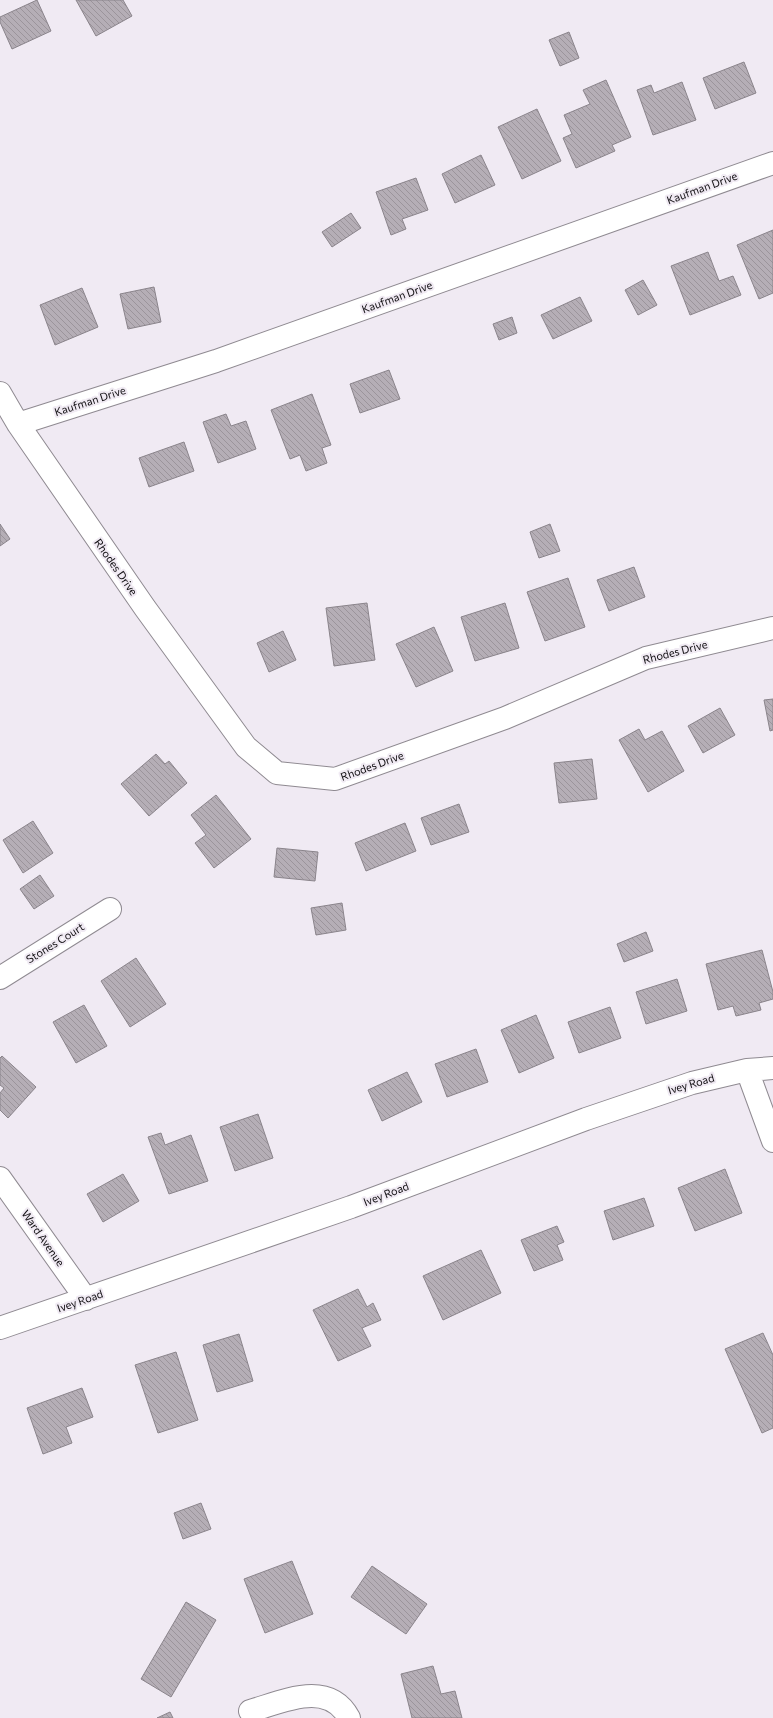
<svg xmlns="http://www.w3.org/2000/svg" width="773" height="1718" font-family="Commissioner,sans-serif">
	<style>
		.building { fill: url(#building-back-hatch); stroke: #8a848b }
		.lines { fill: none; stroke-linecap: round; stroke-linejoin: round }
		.minor-casing { stroke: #8f8a91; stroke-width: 24 }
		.minor { stroke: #fff; stroke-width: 22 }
		.labels { text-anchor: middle; stroke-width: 4; stroke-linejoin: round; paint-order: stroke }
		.street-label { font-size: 11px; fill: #100e11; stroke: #f0eaf3 }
	</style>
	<defs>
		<pattern id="building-back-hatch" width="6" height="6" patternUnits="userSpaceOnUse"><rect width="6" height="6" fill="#b5aeb6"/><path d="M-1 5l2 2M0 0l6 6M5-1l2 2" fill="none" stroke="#9b949b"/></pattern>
	</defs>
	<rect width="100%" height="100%" fill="#f0eaf3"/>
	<path class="building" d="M37,0L51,31L12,49L0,22V17Z
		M76,0H123L132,16L96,36Z
		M569,32L579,58L560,66L549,40Z
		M744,62L756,93L715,109L703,78Z
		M606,80L631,137L612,145L615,151L576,168L563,138L572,134L564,115L590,104L583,90Z
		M682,82L696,120L653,135L637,90L651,85L654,93Z
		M537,109L561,161L522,179L498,127Z
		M481,155L495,185L455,203L442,174Z
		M416,178L428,210L402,219L406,229L391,235L376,192Z
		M351,213L361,228L332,247L322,232Z
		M773,230V293L759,299L737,245Z
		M708,252L719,281L733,276L741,295L690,315L671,266Z
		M643,280L657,305L638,315L625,290Z
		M154,287L161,322L128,329L120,294Z
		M82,288L98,327L55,345L40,305Z
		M580,297L592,321L553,339L541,315Z
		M512,317L517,333L499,340L493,324Z
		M389,370L400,399L360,413L350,384Z
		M312,394L331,445L322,448L327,463L306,471L300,455L290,459L271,410Z
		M226,414L231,426L246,421L256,449L218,463L203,422Z
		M184,442L194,471L149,487L139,458Z
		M0,524L10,539L0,546Z
		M550,524L560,551L539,558L530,532Z
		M634,567L645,597L609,611L597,580Z
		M568,578L585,627L545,641L527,592Z
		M367,603L375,660L334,666L326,608Z
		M505,603L519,648L475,661L461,617Z
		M434,627L453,671L416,687L396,644Z
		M283,631L296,660L269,672L257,643Z
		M773,699V730L770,731L764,700Z
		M720,708L735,735L703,753L688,726Z
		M639,729L645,740L662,731L684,771L648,792L619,740Z
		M156,754L165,764L169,761L187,783L149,816L121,784Z
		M592,759L597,799L559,803L554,763Z
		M216,795L251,839L214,868L195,843L206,835L191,815Z
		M459,804L469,832L431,845L421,818Z
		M33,821L53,853L23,873L3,840Z
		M405,823L416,851L366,871L355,843Z
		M277,848L318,852L315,881L274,877Z
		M40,875L54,896L34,909L20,889Z
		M342,903L346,930L316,935L311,908Z
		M646,932L653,951L624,962L617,944Z
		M762,950L773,992V999L759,1003L761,1010L736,1016L733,1006L718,1010L706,964Z
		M136,958L166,1004L130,1027L101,981Z
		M677,979L687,1011L646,1024L636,992Z
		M84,1005L107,1046L76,1063L53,1022Z
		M610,1007L621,1038L579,1053L568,1022Z
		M536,1015L554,1058L519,1073L501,1030Z
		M476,1049L488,1082L447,1097L435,1064Z
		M2,1056L36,1087L8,1118L0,1110V1093L4,1088L0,1085V1058Z
		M407,1072L422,1102L382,1121L368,1090Z
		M258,1114L273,1158L235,1171L220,1127Z
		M161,1133L165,1145L191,1135L208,1181L169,1194L148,1137Z
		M725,1169L742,1213L695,1231L678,1188Z
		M123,1174L139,1201L103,1222L87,1194Z
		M644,1198L654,1226L613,1240L604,1211Z
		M557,1226L564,1242L557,1245L563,1260L534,1271L521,1240Z
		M481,1250L501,1293L443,1320L423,1276Z
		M358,1289L367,1307L373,1303L381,1320L362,1328L371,1346L338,1361L313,1310Z
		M763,1333L773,1355V1428L762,1433L725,1349Z
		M239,1334L253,1381L217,1392L203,1345Z
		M176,1352L198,1420L158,1433L135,1365Z
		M82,1388L93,1417L66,1427L72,1443L43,1454L27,1408Z
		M201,1503L211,1529L183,1539L174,1513Z
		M292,1561L313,1614L265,1633L244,1579Z
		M372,1566L427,1604L406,1634L351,1597Z
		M186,1602L216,1620L171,1697L141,1679Z
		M433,1666L441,1694L455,1691L462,1718H412L401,1674Z
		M170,1712L173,1718H157Z"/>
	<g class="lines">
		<g class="minor-casing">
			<path id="minor" d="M0,393L18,424L145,608L246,747L277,773L335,779L505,718L646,658L773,628
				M18,424L216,361L773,163
				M0,978L110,909
				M747,1070L773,1141
				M0,1178L86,1299
				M0,1328L351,1207L586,1119L692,1083L747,1070L773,1068
				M250,1711C282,1702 328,1679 349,1718"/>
		</g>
		<use href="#minor" class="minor"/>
	</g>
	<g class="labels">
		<g class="street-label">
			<text transform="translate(702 188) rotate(-20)" y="4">Kaufman Drive</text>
			<text transform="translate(397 297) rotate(-20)" y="4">Kaufman Drive</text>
			<text transform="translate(90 401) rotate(-18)" y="4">Kaufman Drive</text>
			<text transform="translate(116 567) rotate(55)" y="4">Rhodes Drive</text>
			<text transform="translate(675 652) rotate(-14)" y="4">Rhodes Drive</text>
			<text transform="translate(372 766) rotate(-20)" y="4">Rhodes Drive</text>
			<text transform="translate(55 943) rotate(-32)" y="4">Stones Court</text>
			<text transform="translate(691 1084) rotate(-16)" y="4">Ivey Road</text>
			<text transform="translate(386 1194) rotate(-21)" y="4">Ivey Road</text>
			<text transform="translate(43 1238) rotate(55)" y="4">Ward Avenue</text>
			<text transform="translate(80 1301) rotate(-19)" y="4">Ivey Road</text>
		</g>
	</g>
</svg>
